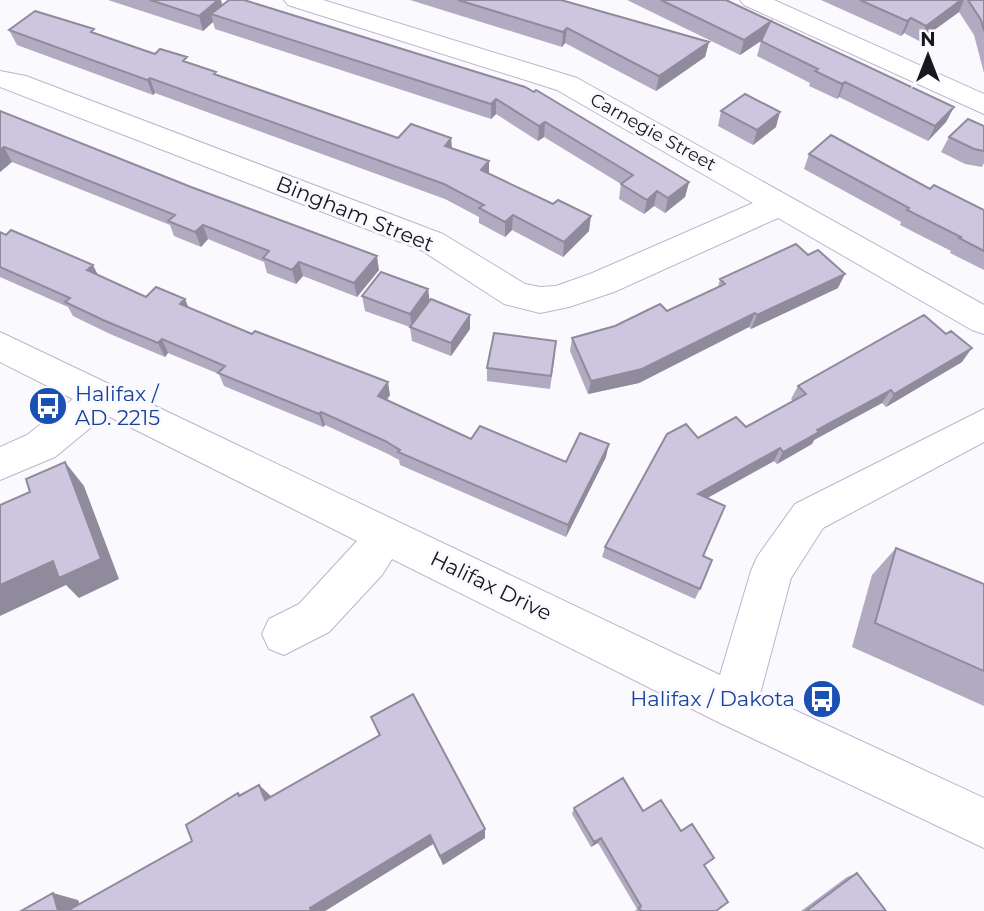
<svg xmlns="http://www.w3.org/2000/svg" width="984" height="911" font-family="Montserrat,sans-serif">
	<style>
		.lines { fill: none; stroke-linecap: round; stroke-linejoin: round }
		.minor-casing { stroke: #bdb5cd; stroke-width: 2 }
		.minor { fill: #fff; fill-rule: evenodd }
		.wall { fill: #b1aac0 }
		.shaded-wall { fill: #908b9c }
		.building { fill: #cec6df; stroke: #908b9c; stroke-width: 2 }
		.labels { text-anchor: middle; stroke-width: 6; stroke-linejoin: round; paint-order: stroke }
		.far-street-label { font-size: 18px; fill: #19161f; stroke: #faf9fe }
		.street-label { font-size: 21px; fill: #19161f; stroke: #faf9fe }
		.transit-label { font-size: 21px; fill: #164399; stroke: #faf9fe; text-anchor: start }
	</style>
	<rect width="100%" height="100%" fill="#faf9fe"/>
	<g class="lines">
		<g class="minor-casing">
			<path id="minor" d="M284,0H323L577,78L984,305V334L972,330L778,218L614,292L569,307L540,313L504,304L421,250L0,87V71L26,76L443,234L525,284L540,287L556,286L590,274L753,203L557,90L288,5Z
				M740,0H774L984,94V114L744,5Z
				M0,332L720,675L751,571L757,557L795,504L984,409V442L823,528L791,578L760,694L984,798V848L718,722L392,559L382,575L329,632L284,655L269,649L262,634L269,619L299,604L357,541L106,415L55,457L0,480V447L27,435L73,399L0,362Z"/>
		</g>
		<use href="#minor" class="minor"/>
	</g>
	<path class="wall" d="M108,0H221L222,5L525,87L689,182L685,197L665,213L654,206L644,214L619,199L621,184L544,137L538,141L496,114L491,119L215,29L213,22L203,31Z
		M410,0H561L709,42L705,57L656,91L565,43L562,47Z
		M627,0H726L954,107L946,122L928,141L839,97L837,99L809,86L810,83L757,56L761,41L740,55Z
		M821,0H984V73L974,35L959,12L919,41L904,33L901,36Z
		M9,30L96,33L155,54L188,63L217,75L398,138H451L452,148L489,173L589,231L563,257L512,230L505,237L479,223V217L445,199L155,93L153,95L17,45Z
		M0,111L379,270L357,297L303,276L296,284L267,273L264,262L208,239L201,247L174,236L170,225L12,162L0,172Z
		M721,111L776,127L753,145L718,126Z
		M949,137L984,151V163L982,167L965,164L941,152Z
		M809,154L930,189L984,210V270L950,253L951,251L900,225L901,222L804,169Z
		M0,232L146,297L189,308L390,395L387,400L471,439L566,462L606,457L566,537L400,465L399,460L388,454L325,425L323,427L224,386L219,374L168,353L165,357L110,334L73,316L68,307L0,277Z
		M720,279L838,288L751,329L749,327L639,383L588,394L570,351L572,338L667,311L718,287Z
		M428,289L429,301L470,315V329L451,356L412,341L410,327L365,311L362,296Z
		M555,355L550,389L487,381V368Z
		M962,362L886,407L882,403L814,440L812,444L777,464L774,461L707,498L703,556L700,589L695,599L602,557L605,547L698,438L746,427L793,401L791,399L798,386Z
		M896,548L984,584V706L852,647L872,575Z
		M371,717L485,829V838L443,865L433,844L325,911H21L78,900L80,904L192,841L238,793L241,795L259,785L271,797L379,736Z
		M574,808L643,811L681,831L704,865L716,911H635L637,909L598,843L591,847L572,814Z
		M857,873L886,911H801L847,877Z"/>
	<path class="shaded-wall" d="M218,0H221L224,14H211L213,22L203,31L199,16Z
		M961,0H964L959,12L919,41L926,26Z
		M911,18L904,33L901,36L907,21Z
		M770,22L765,38L740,55L744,40Z
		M567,28L565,43L562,47L563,32Z
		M709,42L705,57L656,91L659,76Z
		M150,78L155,93L153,95L147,80Z
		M845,82L839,97L837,99L842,84Z
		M496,99V114L491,119V104Z
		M954,107L946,122L928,141L935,126Z
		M780,112L776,127L753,145L757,130Z
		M545,122L544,137L538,141L539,126Z
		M451,138L452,153L445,146Z
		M4,147L12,162L0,172V150Z
		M489,161V176L481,170Z
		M689,182L685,197L665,213L668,198Z
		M657,191L654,206L644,214L647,200Z
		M513,215L512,230L505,237V222Z
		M591,216L589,231L563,257L564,242Z
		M203,225L208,239L201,247L195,232Z
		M377,256L379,270L357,297L354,283Z
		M299,262L303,276L296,284L292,270Z
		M93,265L100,279L87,270Z
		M845,274L838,288L751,329L757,315Z
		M428,289L430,303L412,328L410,314Z
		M185,299L191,313L180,304Z
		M755,313L749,327L639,383L588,394L591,381Z
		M470,315V329L451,356V343Z
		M162,339L168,353L165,357L158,343Z
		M972,348L962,362L886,407L894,394Z
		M388,382L390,395L380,409L378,396Z
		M891,390L882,403L814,440L812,444L777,464L783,452L817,430Z
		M321,412L325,425L323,427L319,414Z
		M609,444L606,457L566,537L568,525Z
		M780,448L774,461L693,506L698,494Z
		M65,462L84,486L119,579L79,598L66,585L0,616V585Z
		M259,785L272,797L265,800Z
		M485,829V838L443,865L440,856Z
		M430,835L433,844L325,911H311L310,908Z
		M601,838L598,843L591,847L594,842Z
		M53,893L78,900L81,911H58Z"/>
	<path class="building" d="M150,0H218L199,16Z
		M229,0H244L525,87L534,92L536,90L689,182L668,198L657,191L647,200L621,184L633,175L545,122L539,126L496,99L491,104L211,14Z
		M458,0H561L709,42L659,76L567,28L563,32Z
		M661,0H726L954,107L935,126L845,82L842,84L815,71L818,69L761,41L770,22L744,40Z
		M860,0H961L926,26L911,18L907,21Z
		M968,0H984V31L981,20Z
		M35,11L94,29L91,32L155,54L160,49L187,57L183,61L216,72L214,74L398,138L411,124L451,138L445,146L489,161L481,170L553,204L558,200L591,216L564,242L513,215L505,222L479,208L484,205L444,184L150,78L147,80L9,30Z
		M745,94L780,112L757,130L721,111Z
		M0,111L191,187L377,256L354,283L299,262L292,270L263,258L269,251L203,225L195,232L168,221L175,215L4,147L0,150Z
		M968,119L984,126V151L974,149L949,137Z
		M831,135L930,189L934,185L984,210V251L959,238L961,237L907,210L909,208L809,154Z
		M11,230L93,265L87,270L146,297L156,287L185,299L180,304L252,334L255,331L388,382L378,396L471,439L480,426L566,462L580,433L609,444L568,525L398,452L400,450L385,441L321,412L319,414L218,373L225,366L162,339L158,343L103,320L65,302L70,298L0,267V232L6,235Z
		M796,244L808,255L818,250L845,274L757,315L755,313L642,369L591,381L572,338L615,326L660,304L667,311L725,284L720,279Z
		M381,272L428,289L410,314L362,296Z
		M431,299L470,315L451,343L410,327Z
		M924,315L946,334L951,331L972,348L894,394L891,390L817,430L819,432L783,452L780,448L698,494L725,506L703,556L712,560L700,589L605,547L667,434L686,424L698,438L736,417L746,427L806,394L798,386Z
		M494,333L556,341L551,376L487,368Z
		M65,462L101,559L59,578L53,561L0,585V505L30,492L26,479Z
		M896,548L984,584V671L875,623Z
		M413,694L485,829L440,856L430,835L310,908L311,911H67L192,841L186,825L238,793L239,796L259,785L265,800L380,735L371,717Z
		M623,778L643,811L661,800L681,831L692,824L714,858L704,865L728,902L716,911H641L639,908L641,906L601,838L594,842L574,808Z
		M857,873L886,911H806Z
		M53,893L58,911H21Z"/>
	<defs>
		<g id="bus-disc" transform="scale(2.0125)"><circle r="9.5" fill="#1a4fb4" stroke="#faf9fe"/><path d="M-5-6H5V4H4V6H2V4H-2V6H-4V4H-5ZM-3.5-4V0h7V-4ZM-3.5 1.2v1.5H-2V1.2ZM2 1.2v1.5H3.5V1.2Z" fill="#fff"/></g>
	</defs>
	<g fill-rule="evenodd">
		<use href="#bus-disc" x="48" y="406"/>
		<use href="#bus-disc" x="822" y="699"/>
	</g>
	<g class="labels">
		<g class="far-street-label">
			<text transform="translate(653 132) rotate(29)" y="6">Carnegie Street</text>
		</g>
		<g class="street-label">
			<text transform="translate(355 214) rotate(22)" y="7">Bingham Street</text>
			<text transform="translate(491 586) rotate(26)" y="7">Halifax Drive</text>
		</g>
		<g class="transit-label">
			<text x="75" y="401">Halifax /<tspan x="75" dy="24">AD. 2215</tspan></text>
			<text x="795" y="706" text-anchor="end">Halifax / Dakota</text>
		</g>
	</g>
	<g transform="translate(928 56)" stroke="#faf9fe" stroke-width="5" paint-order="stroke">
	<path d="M0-5L12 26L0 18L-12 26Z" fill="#19161f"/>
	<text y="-10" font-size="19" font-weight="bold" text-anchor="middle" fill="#19161f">N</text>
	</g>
</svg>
